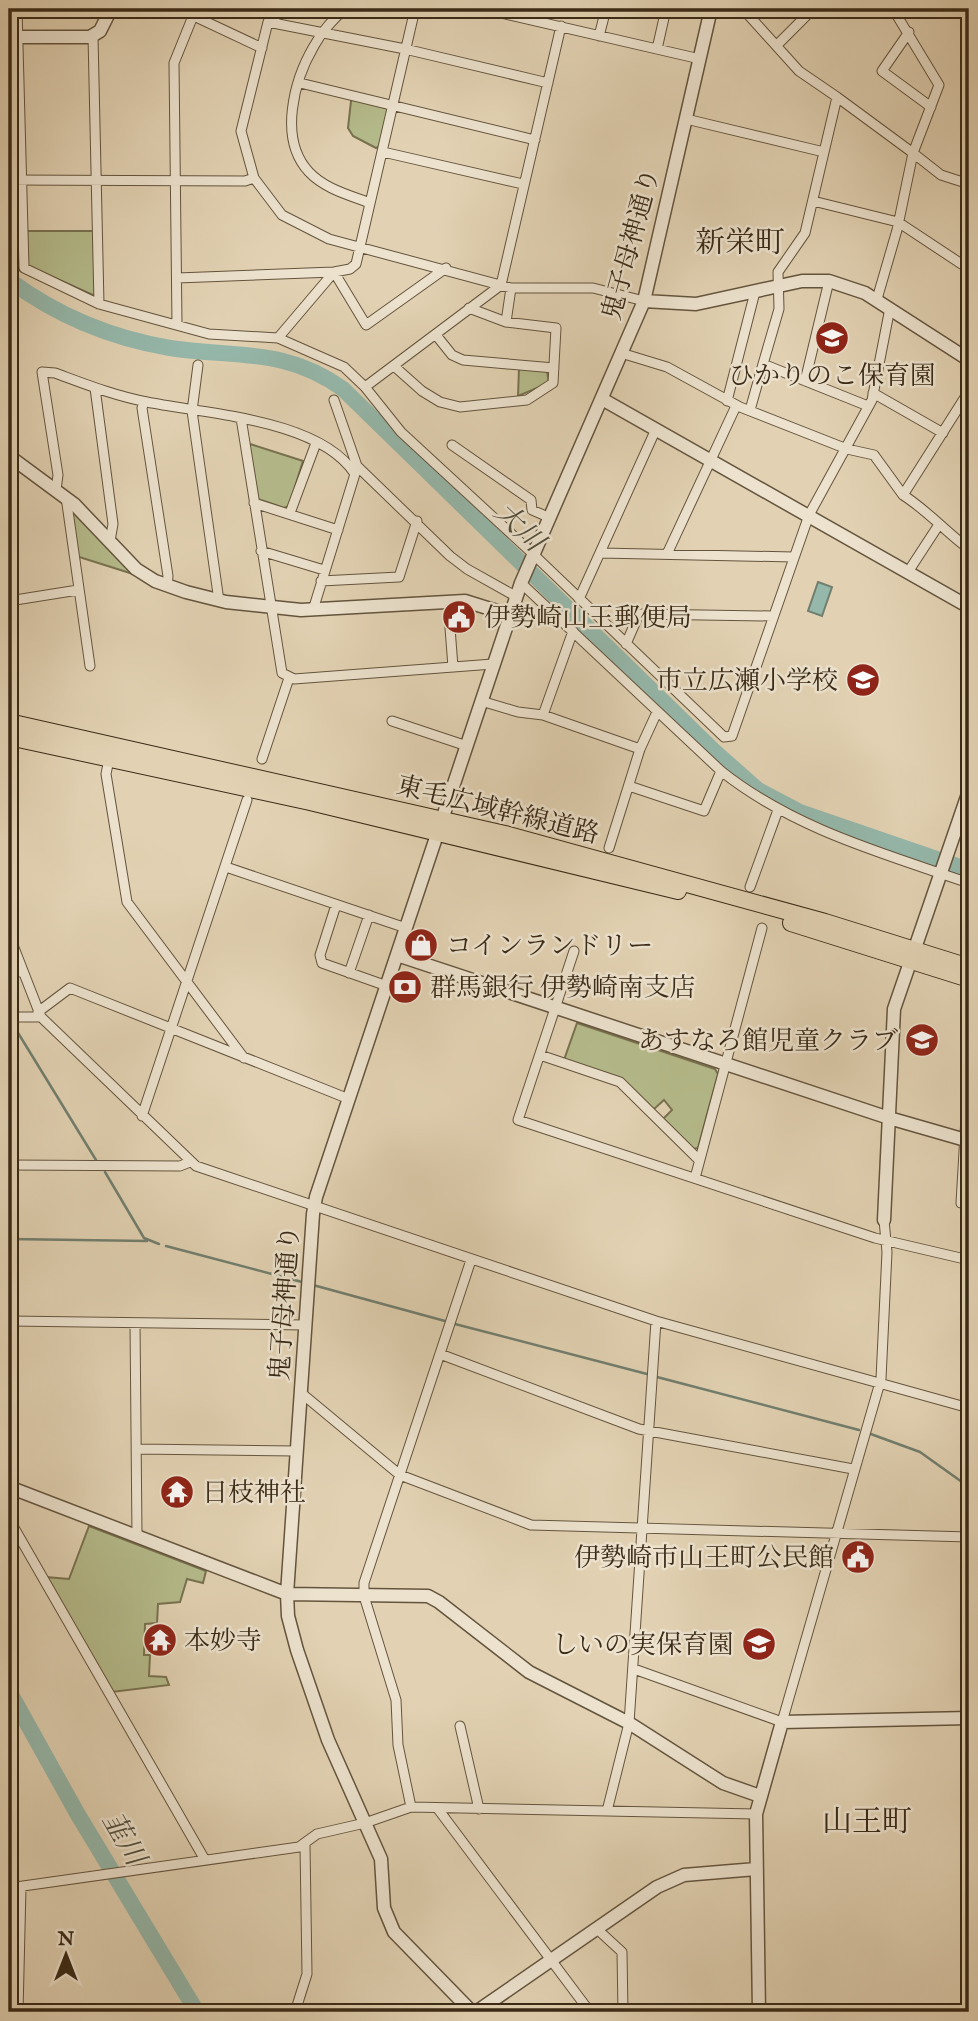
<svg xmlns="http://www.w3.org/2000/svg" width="978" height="2021" font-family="'IM FELL English','Noto Serif JP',serif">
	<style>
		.green { fill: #b5bb8b; stroke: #787250; stroke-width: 2 }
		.water { fill: #95b8ab; stroke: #717f6f; stroke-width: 2 }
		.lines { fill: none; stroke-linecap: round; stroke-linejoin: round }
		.stream { stroke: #717f6f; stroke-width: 2.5 }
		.river { stroke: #95b8ab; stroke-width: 16 }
		.minor-casing { stroke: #64543d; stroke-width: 11 }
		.tertiary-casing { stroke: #64543d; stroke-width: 15 }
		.trunk-casing { stroke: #3a2a16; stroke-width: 18 }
		.minor { stroke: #ece2ce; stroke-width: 9 }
		.tertiary { stroke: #ece2ce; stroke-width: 12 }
		.trunk { stroke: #e2d2b3; stroke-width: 16 }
		.labels { text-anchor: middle; stroke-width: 5; stroke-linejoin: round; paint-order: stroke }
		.street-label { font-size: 26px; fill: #3a2a16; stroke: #ece2ce }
		.poi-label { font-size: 26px; fill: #3a2a16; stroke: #ece2ce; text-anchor: start }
		.water-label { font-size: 28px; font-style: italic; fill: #514e3b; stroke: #ece2ce }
		.quarter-label { font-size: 30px; fill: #3a2a16; stroke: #ece2ce }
	</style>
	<rect width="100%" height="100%" fill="#e2d2b3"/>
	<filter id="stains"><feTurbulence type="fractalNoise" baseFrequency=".00286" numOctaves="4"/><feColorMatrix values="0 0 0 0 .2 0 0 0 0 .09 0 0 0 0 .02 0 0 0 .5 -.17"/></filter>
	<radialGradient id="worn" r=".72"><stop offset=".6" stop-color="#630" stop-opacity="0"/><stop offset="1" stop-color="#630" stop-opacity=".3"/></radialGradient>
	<path class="green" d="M355,98L388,109L381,145L376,148L353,136L348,128L351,101Z
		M25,231H94L95,296L28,266Z
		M519,368L547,371L549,383L518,396Z
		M247,443L303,461L289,506L284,508L258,499Z
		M70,508L133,574L76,556Z
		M577,1023L715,1069L718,1074L698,1148L693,1149L663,1119L672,1110L664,1100L653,1110L622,1080L564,1060Z
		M89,1526L206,1571L203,1583L187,1579L180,1602L158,1604L157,1623L145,1624L144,1655H150L149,1676L166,1677L169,1685L112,1692L45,1577L69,1579Z"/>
	<path class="water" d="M818,582L832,587L822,616L808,611Z"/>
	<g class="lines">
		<path class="stream" d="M12,1023L96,1160
			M105,1172L144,1238L159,1244
			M9,1239L147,1241
			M166,1246L302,1282
			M313,1285L445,1321
			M455,1324L647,1374
			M657,1377L859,1430
			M868,1433L920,1452L969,1487"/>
		<path class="river" d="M9,280C56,315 111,338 170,348C235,358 285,347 343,389L714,751L758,790L800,812L969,870
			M9,1691L77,1813L197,2012"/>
		<g class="minor-casing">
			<path id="minor" d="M17,9L24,268L99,304L209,334L278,338L344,367L365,387L401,432L532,553L724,737L732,736L809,515L872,400L890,308
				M179,9L262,48
				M286,9L268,22L241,131L254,178L282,215L329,239L511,288H593L644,301
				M344,9C333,20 322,31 314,46C294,80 278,139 309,172C325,189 349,195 370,203
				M484,9L700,59
				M686,9L710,15
				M743,9L799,71L837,97L805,233L778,272L779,309L763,364L868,406
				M268,22L405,49L548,83
				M909,32L882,71L931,107
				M93,36L99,304
				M599,36L606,9
				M777,45L813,9
				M657,49L666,9
				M300,83L535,140
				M837,97L913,153L939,85L893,9
				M686,119L824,152
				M383,152L523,184
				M9,180L245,181L254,178
				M813,201L898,222L969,269
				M177,278L334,272L350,269L356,264L415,9
				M877,299L897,230L913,153L941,175L969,184
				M506,322L511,288
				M177,325L174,63L193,16
				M436,335L452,355L463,360L554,368
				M278,338L334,272L366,325L446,268
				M621,353L667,367L740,407L847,449L874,455L903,495L969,391
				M198,365L192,411L219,601
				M395,367L422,391L440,402L460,407L527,400L553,383L556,328L506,322L469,308
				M805,381L829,281
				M365,387L501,285L561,26
				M95,388L113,524L110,541
				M873,393L943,433
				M334,400L357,466
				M727,401L755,292
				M144,402L142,408L168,576L167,586
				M750,410L763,364
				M241,418L282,673L294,679L493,664
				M452,445L531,500L532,510L548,517
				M352,468L357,466L450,556L467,569L517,597
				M56,490L58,475L42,372L55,373C85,384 115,396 147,402C205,414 320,419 355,474L313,610
				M903,495C928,511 946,532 969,549
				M66,497L90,666
				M254,503L338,530
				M290,513L316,443
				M261,551L324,570
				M601,553L793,557
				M667,554L736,406
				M908,572L938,526
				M321,581L399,577L417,521
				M521,583L721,771C794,829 882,853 969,883
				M579,599L656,429
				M9,601L78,590
				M448,602L453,667
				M626,644L639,614L772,616
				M481,701L518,712L543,715L640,749
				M543,715L573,631
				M392,721L467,746
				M109,759L106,774L127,902L244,1058
				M262,759L289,678
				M629,786L704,811L721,771
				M609,848L640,749L657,712
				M226,867L406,928
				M750,887L778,810
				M336,905L320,955L322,963L387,986
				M9,935L41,1017L196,1166L656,1321L969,1408
				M574,951L518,1120L875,1238L969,1260
				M349,973L369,915
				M9,974L22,971
				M38,1012L70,988L349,1099
				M9,1017H41
				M540,1055L620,1082L698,1159
				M969,1066L961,1203L969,1205
				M142,1116L247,800
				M9,1165L180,1166L190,1162
				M695,1178L762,928
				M9,1321L305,1325
				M135,1323L137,1536
				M440,1354L639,1429L853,1469
				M300,1392L400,1475L531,1525L969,1537
				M137,1449L296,1451
				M9,1519L205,1860
				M634,1669L782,1722L881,1379L887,1252L884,1220
				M460,1726L479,1809
				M411,1807L398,1745L396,1700L364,1596V1583L471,1260
				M438,1809L590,2012
				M607,1811L629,1723L656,1321
				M9,1888L299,1847L317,1834L365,1823L411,1807L756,1814
				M597,1929L622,1952L623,2012
				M18,2012L21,1887
				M295,2012L307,1974L305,1845"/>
		</g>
		<g class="tertiary-casing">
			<path id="tertiary" d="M9,37H90L100,31L111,9
				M644,301L696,304L802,281H829L865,293L969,360
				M602,399L969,607
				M9,456L74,504L136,569L155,581L186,592L226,602L301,610L465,601L510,615
				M397,955L889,1118L969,1141
				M884,1220L894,1009L969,791
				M9,1487L287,1594L428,1596L439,1602L529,1672L629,1723L723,1783L760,1796
				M472,2012L394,1932L384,1908L381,1859L328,1740L297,1650L288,1616L287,1594L313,1214L316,1197L521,583L644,301L711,9
				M476,2012L657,1887L684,1875L756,1869
				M759,2012L756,1814L782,1722L969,1718"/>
		</g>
		<g class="trunk-casing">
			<path id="trunk" d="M9,722L505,834L825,922L969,967
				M9,737L310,802L678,891
				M791,923L969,979"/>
		</g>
		<use href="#minor" class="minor"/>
		<use href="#tertiary" class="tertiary"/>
		<use href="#trunk" class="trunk"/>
	</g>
	<defs>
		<g id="school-disc" transform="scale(1.75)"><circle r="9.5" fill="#8f2418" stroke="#ece2ce"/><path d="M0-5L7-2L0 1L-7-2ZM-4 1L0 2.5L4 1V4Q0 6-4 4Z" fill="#fff"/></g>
		<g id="civic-disc" transform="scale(1.75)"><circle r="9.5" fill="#8f2418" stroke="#ece2ce"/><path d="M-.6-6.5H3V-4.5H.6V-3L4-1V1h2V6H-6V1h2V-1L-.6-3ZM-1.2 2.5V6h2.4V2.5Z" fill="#fff"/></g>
		<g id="shop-disc" transform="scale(1.75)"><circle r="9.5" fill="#8f2418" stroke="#ece2ce"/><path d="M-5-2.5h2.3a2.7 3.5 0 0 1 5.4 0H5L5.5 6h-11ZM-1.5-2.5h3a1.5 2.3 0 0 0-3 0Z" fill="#fff"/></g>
		<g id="bank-disc" transform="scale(1.75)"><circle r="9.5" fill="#8f2418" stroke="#ece2ce"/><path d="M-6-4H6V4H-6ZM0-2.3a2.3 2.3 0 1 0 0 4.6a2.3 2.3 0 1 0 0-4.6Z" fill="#fff"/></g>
		<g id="temple-disc" transform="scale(1.75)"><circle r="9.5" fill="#8f2418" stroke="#ece2ce"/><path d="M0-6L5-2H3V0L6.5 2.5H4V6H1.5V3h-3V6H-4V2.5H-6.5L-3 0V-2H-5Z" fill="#fff"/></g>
	</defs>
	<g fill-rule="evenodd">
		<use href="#school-disc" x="832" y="338"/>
		<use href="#civic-disc" x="459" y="617"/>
		<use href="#school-disc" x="863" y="680"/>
		<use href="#shop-disc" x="421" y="945"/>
		<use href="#bank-disc" x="405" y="987"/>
		<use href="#school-disc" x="922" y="1040"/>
		<use href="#temple-disc" x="177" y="1492"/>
		<use href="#civic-disc" x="858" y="1557"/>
		<use href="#temple-disc" x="160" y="1640"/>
		<use href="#school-disc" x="759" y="1644"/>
	</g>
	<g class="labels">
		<g class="street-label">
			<text transform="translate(630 244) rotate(-75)" y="9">鬼子母神通り</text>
			<text transform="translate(498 809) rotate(14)" y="9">東毛広域幹線道路</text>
			<text transform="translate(284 1303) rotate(-86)" y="9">鬼子母神通り</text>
		</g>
		<g class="poi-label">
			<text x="832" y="384" text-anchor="middle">ひかりのこ保育園</text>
			<text x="484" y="626">伊勢崎山王郵便局</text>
			<text x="838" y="689" text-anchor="end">市立広瀬小学校</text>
			<text x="446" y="954">コインランドリー</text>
			<text x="430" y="996">群馬銀行 伊勢崎南支店</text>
			<text x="898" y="1049" text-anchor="end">あすなろ館児童クラブ</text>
			<text x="202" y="1501">日枝神社</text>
			<text x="834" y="1566" text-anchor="end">伊勢崎市山王町公民館</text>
			<text x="184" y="1649">本妙寺</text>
			<text x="734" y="1653" text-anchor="end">しいの実保育園</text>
		</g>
		<g class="water-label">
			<text transform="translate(520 526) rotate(44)" y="10">大川</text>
			<text transform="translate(125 1838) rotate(60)" y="10">韮川</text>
		</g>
		<g class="quarter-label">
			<text x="740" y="252">新栄町</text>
			<text x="867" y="1831">山王町</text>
		</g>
	</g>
	<rect width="978" height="2021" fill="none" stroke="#e2d2b3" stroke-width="35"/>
	<rect x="10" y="10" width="957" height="2000" fill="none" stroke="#3a2a16" stroke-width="3.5"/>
	<rect x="18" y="18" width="943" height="1986" fill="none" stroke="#3a2a16" stroke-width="2"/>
	<g transform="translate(66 1955)" stroke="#ece2ce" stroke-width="5" paint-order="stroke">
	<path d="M0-5L12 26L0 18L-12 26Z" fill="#3a2a16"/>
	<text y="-10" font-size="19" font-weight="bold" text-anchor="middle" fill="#3a2a16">N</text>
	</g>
	<rect width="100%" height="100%" filter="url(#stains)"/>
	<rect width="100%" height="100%" fill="url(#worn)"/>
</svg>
